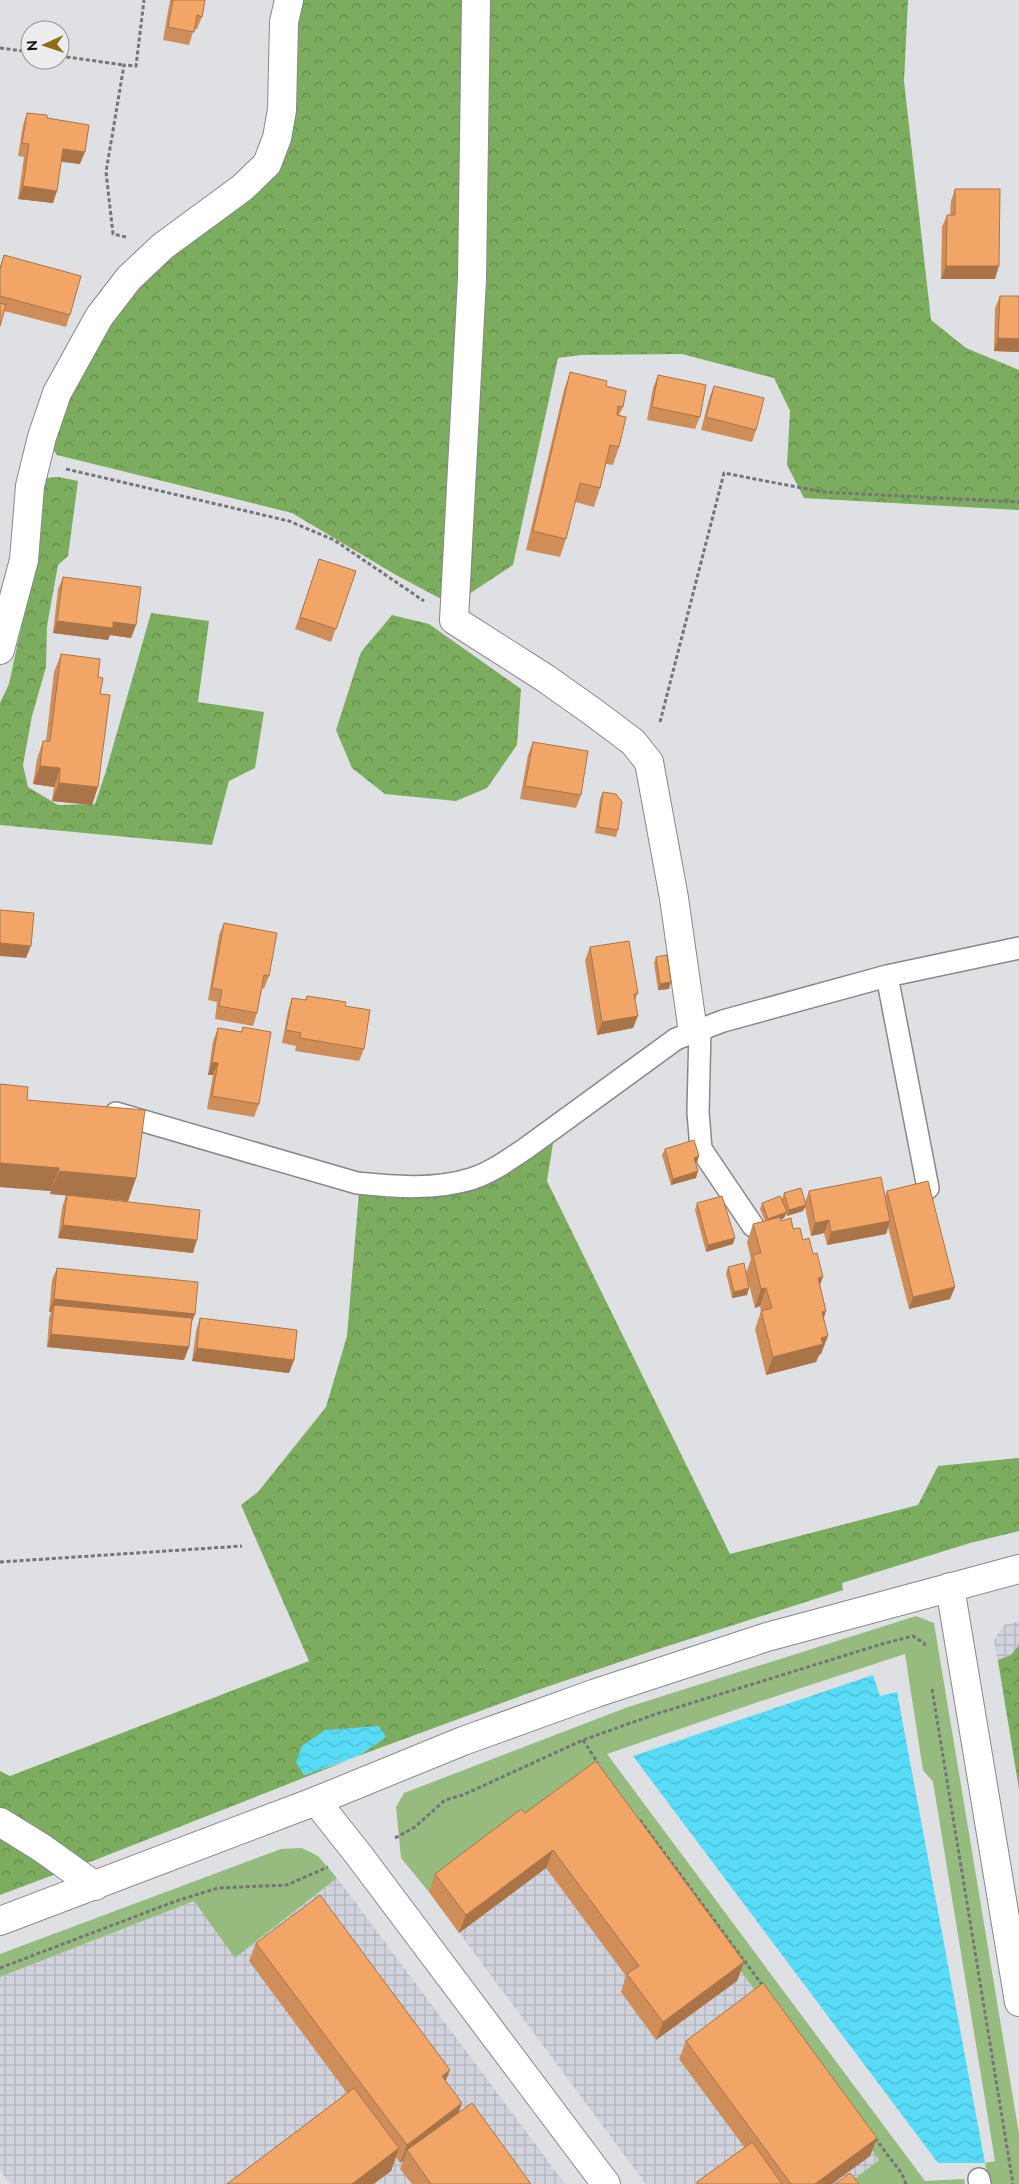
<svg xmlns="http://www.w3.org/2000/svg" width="1019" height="2184" font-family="Raleway,sans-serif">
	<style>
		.industrial { fill: url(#industrial-grid) }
		.green { fill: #95bc7e }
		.forest { fill: url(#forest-crowns) }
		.water { fill: url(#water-waves) }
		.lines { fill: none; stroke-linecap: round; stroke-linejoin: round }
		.lane-casing { stroke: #88888b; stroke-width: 24 }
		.street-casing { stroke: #88888b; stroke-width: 30 }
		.secondary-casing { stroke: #88888b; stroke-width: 30 }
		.path { stroke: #757577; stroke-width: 3; stroke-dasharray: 4 2.5; stroke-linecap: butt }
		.lane { stroke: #fff; stroke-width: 21 }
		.street { stroke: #fff; stroke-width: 28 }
		.secondary { stroke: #fff; stroke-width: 28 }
		.wall { fill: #cf8e59 }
		.shaded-wall { fill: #a97448 }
		.building { fill: #f1a567; stroke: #a97448 }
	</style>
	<defs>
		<pattern id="industrial-grid" width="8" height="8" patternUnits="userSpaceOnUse" patternTransform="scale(1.25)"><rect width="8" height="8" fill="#d0d3dc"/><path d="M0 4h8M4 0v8" fill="none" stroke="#b2b4bc"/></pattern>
		<pattern id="forest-crowns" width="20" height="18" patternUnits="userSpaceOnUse" patternTransform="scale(1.25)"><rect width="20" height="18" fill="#7cac5d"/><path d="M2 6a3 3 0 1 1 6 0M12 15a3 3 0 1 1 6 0" fill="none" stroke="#648b4c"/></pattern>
		<pattern id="water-waves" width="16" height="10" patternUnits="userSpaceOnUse" patternTransform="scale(1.25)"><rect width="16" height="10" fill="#57dbf6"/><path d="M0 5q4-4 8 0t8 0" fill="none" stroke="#4bbbd2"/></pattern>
	</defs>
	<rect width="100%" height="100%" fill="#dfe0e3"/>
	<path class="industrial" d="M1019,1621V1789L994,1640L1004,1625Z
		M591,1768L879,2160L848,2184H646L429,1892Z
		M337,1878L565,2184H10L0,2170V1977L194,1901L236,1957Z"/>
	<path class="green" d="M916,1616L934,1623L1019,2134V2184H989L985,2163L995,2161L933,1782L923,1770L905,1654L758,1702L607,1754L925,2181L964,2179L965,2184H848L879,2160L592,1768L429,1892L401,1858L396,1807L404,1793L628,1707Z
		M302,1848L318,1856L337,1878L235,1958L194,1901L0,1977V1954L281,1849Z"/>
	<path class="forest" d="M299,0H466L460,321L446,598L441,599L396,575L292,513L57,455L52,448L63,406L107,321L136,284L250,196Z
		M489,0H908L904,81L931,320L966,348L1019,370V510L804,498L787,465L790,411L774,378L682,354L581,355L558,358L513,565L469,594L481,359Z
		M59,477L78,481L68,556L58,565L47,626L46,667L32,716L23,765L28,787L58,805L95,804L106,771L151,613L209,621L198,702L264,712L255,768L229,781L212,845L0,825V703L9,684L22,623L39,487L45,478Z
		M392,615L429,624L521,689L517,745L487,788L456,801L385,794L352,768L336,730L361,652Z
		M554,1137L547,1181L730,1554L918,1505L938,1466L1019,1458V1531L970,1543L842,1583L843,1590L649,1652L526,1694L358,1756L386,1737L346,1730H325L304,1775L349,1760L90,1862H82L0,1812V1771L10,1776L309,1661L241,1505L258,1492L326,1407L347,1336L359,1193L388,1198L421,1196Z
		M1019,1645V1789L998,1660L1011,1655Z
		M0,1833L56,1874L0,1895Z"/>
	<path class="water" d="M873,1675L880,1696L897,1692L985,2163H938L633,1756Z
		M379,1726L386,1737L358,1756L304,1775L296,1762L302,1746L325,1730Z"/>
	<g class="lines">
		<g class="lane-casing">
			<path id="lane" d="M887,976L928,1188
				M700,1029L698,1112L701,1149L753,1226
				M116,1113L357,1183C395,1187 435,1190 471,1179C491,1173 508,1160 525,1149L676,1039L723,1021L887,976L1019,948
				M979,2179L980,2184"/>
		</g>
		<g class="street-casing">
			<path id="street" d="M476,0L472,279L454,620L545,678L593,712L633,742L649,762L674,898L693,1032
				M0,650L24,560L30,486L42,437L57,393L99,317L129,278L163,246L242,188L267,164L277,138L282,110L284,22L289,0
				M950,1587L1019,2002
				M316,1801L358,1854L606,2184
				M0,1822L42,1848L95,1886"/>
		</g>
		<g class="secondary-casing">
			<path id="secondary" d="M0,1921L316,1801L463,1741L596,1693L767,1637L1019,1569"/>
		</g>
		<path class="path" d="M0,48L30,52
			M60,56L124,65
			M126,237L113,234L106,172L124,65L136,66L144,0
			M66,469L289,521L334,540L424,601
			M660,722L724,473L823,492L1019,502
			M0,1562L242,1546
			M932,1689L1013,2184
			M583,1740L598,1763
			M640,1820L763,1986
			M395,1838L415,1827L445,1800L463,1795L583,1740L656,1714L882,1644L913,1636L924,1643L925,1646
			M0,1968L176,1901L218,1888L287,1885L328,1867
			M875,2138L902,2174L906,2184"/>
		<use href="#lane" class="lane"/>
		<use href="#street" class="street"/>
		<use href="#secondary" class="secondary"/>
	</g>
	<path class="wall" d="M170,0H205L202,17L197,29H194L189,45L163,40Z
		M27,113L47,118L80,164L61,162L53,203L18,199L24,157L18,156L23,125Z
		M955,189L995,279H941L942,227L947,215H950L951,201Z
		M4,255L70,315L66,327L4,311L0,326V266Z
		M1000,296H1019V352L994,351L995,308Z
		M570,372L606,386L623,407L619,415V447L613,465L606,464L600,488L594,507L575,502L566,539L560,557L526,550L564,390Z
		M658,375L700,417L695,429L647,420L653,388Z
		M714,386L756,430L752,442L701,430L709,399Z
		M356,571L331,642L295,629L315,572Z
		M63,577L136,625L131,638L110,635L108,640L53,633L58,589Z
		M61,654L98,677L92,805L52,801L54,787L33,784L37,759L43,741H46L54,672Z
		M533,742L581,795L576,808L520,799L528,755Z
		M603,792L618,830L616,837L595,833L600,799Z
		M224,923L269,976L264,989L262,988L257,1013L253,1026L215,1019L217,1002L208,1000L219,935Z
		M590,947L638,993L635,1000L633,1028L597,1035L585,960Z
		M656,957L669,989L658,990L654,963Z
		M307,996L345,1006L364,1049L359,1061L295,1051L296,1046L282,1043L288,1011L292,998L305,1000Z
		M243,1027L259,1104L254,1117L207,1109L213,1075H208L213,1041L218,1028L241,1032Z
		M0,1084L27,1100L136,1178L128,1201L89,1197L193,1253L58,1238L62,1208L66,1195L50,1194L51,1191L0,1187Z
		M665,1149L697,1163H696V1178L671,1185L662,1155Z
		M809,1191L885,1196L887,1191L955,1287L950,1299L909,1309L888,1227L886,1234L827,1245L824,1233L811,1236L805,1207L803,1211L787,1216L786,1213L784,1218L781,1220V1221L793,1229L803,1240L820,1286L826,1311L824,1318L821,1354L819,1355L816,1362L766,1375L755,1329L761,1311L760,1306L755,1308L746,1273L751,1259L747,1242L753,1224L765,1221L760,1209L762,1203L782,1199L784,1193L805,1202Z
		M697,1203L733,1244L706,1252L695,1210Z
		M728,1267L749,1288L747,1295L732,1298L726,1273Z
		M57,1268L195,1314L191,1324L189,1347L184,1360L47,1347L49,1318L51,1312H49L52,1280Z
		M200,1318L294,1360L289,1373L192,1361L196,1331Z
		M525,1813L744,1962L737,1981L656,2040L621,1992L626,1976L546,1868L459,1933L429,1892L435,1874Z
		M256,1943L446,2081L459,2112L531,2184H412L400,2169L403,2161L400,2163L396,2157L391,2171L374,2184H227L347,2093L249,1961Z
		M686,2041L877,2138L870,2156L832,2184H696L697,2182L745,2148L679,2059Z"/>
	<path class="shaded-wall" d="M63,149L85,152L80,164L59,161Z
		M23,186L57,191L53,203L18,199Z
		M946,266H999L995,279H941Z
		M998,338L1019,339V352L994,351Z
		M57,621L113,622L136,625L131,638L110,635L108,640L53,633Z
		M40,766L60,768L54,787L33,784Z
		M59,783L98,787L92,805L52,801Z
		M0,943L31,946L26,958L0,956Z
		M671,982L669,989L658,990L660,984Z
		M638,1016L633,1028L597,1035L602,1022Z
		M212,1062L218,1063L213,1075H208Z
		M699,1156L697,1163L692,1165L694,1158Z
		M0,1163L59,1168L51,1191L0,1187Z
		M59,1171L136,1178L128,1201L50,1194Z
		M698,1171L696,1178L671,1185L673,1179Z
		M806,1205L803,1211L787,1216L789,1210Z
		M787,1212L784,1218L766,1225L768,1219Z
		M829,1220L824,1233L811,1236L815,1223Z
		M890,1221L886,1234L827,1245L831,1232Z
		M63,1225L197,1240L193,1253L58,1238Z
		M735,1238L733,1244L706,1252L708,1245Z
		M823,1277L816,1295L818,1278Z
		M955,1287L950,1299L909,1309L913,1297Z
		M749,1288L747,1295L732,1298L734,1292Z
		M766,1288L760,1306L755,1308L761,1289Z
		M54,1299L195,1314L190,1326L54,1305L51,1312H49Z
		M826,1311L819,1330L822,1312Z
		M51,1334L189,1347L184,1360L47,1347Z
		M828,1336L821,1354L819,1355L816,1362L766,1375L773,1357L821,1338Z
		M197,1348L294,1360L289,1373L192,1361Z
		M553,1850L546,1868L459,1933L466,1915Z
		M744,1962L737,1981L656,2040L663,2022Z
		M450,2070L443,2088L442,2076Z
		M462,2103L456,2121L407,2150L403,2161L400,2163L407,2145Z
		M877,2138L870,2156L832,2184H815Z
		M399,2148L391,2171L373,2184H352Z"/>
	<path class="building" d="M173,0H205L202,17L197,15L194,32L168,27Z
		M27,113L47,115V118L89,125L85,152L63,149L57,191L23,186L29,144L22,143Z
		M955,189H1000L999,266H946L947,215H955Z
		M4,255L81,276L70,315L0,296V270Z
		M1000,296H1019V339L998,338Z
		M0,303L6,305L0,326Z
		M570,372L607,381L606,386L626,391L623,407L618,406L617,415L626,417L619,447L610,445L600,488L580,483L566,539L533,531Z
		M658,375L706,385L700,417L652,407Z
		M714,386L764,398L756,430L706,417Z
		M319,559L356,571L336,629L300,617Z
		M63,577L141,587L136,625L113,622V628L57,621Z
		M61,654L100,659L98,677L103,678L100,694L110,695L98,787L59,783L60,768L40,766L43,741H50Z
		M533,742L588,751L581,795L525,786Z
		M603,792L616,794L622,802L618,830L598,827Z
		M0,910L34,913L31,946L0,943Z
		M224,923L277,933L269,976L264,975L257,1013L219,1006L222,990L212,988Z
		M629,941L638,993L634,994L638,1016L602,1022L590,947Z
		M667,955L671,982L660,984L656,957Z
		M307,996L346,1002L345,1006L370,1010L364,1049L300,1038L301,1033L286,1030L292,998L306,1000Z
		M243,1027L271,1032L259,1104L212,1096L218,1063L212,1062L218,1028L242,1032Z
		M0,1084L28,1087L27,1100L145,1110L136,1178L59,1171V1168L0,1163Z
		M694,1140L699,1156L694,1158L698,1171L673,1179L665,1149Z
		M881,1177L890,1221L831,1232L829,1220L815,1223L809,1191Z
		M928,1181L955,1287L913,1297L887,1191Z
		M801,1188L806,1205L789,1210L784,1193Z
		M67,1195L200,1210L197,1240L63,1225Z
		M722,1196L735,1238L708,1245L697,1203Z
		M780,1196L787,1212L768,1219L762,1203Z
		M780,1217L781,1221L791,1218L793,1229L800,1228L803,1240L809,1238L813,1254L817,1253L823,1277L818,1278L826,1311L822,1312L828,1336L821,1338L823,1344L773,1357L761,1311L772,1308L766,1288L761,1289L753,1255L761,1253L753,1224Z
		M744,1263L749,1288L734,1292L728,1267Z
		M57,1268L198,1282L195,1314L54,1299Z
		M54,1305L192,1318L189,1347L51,1334Z
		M200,1318L297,1330L294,1360L197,1348Z
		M596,1761L744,1962L663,2022L627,1974L639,1966L553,1850L466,1915L435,1874L521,1809L525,1813Z
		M320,1895L450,2070L442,2076L462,2103L407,2145L256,1943Z
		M763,1983L877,2138L815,2184H791L686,2041Z
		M354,2088L399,2148L352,2184H227Z
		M472,2103L531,2184H431L407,2150Z
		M752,2142L782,2184H698L697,2182Z
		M850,2173L859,2184H835Z"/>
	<g transform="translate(45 45) rotate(267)"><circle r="24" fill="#ededf0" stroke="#969698"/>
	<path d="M0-4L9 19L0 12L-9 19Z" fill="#8c6e10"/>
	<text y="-8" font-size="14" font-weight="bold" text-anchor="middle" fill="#131314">N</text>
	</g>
</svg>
